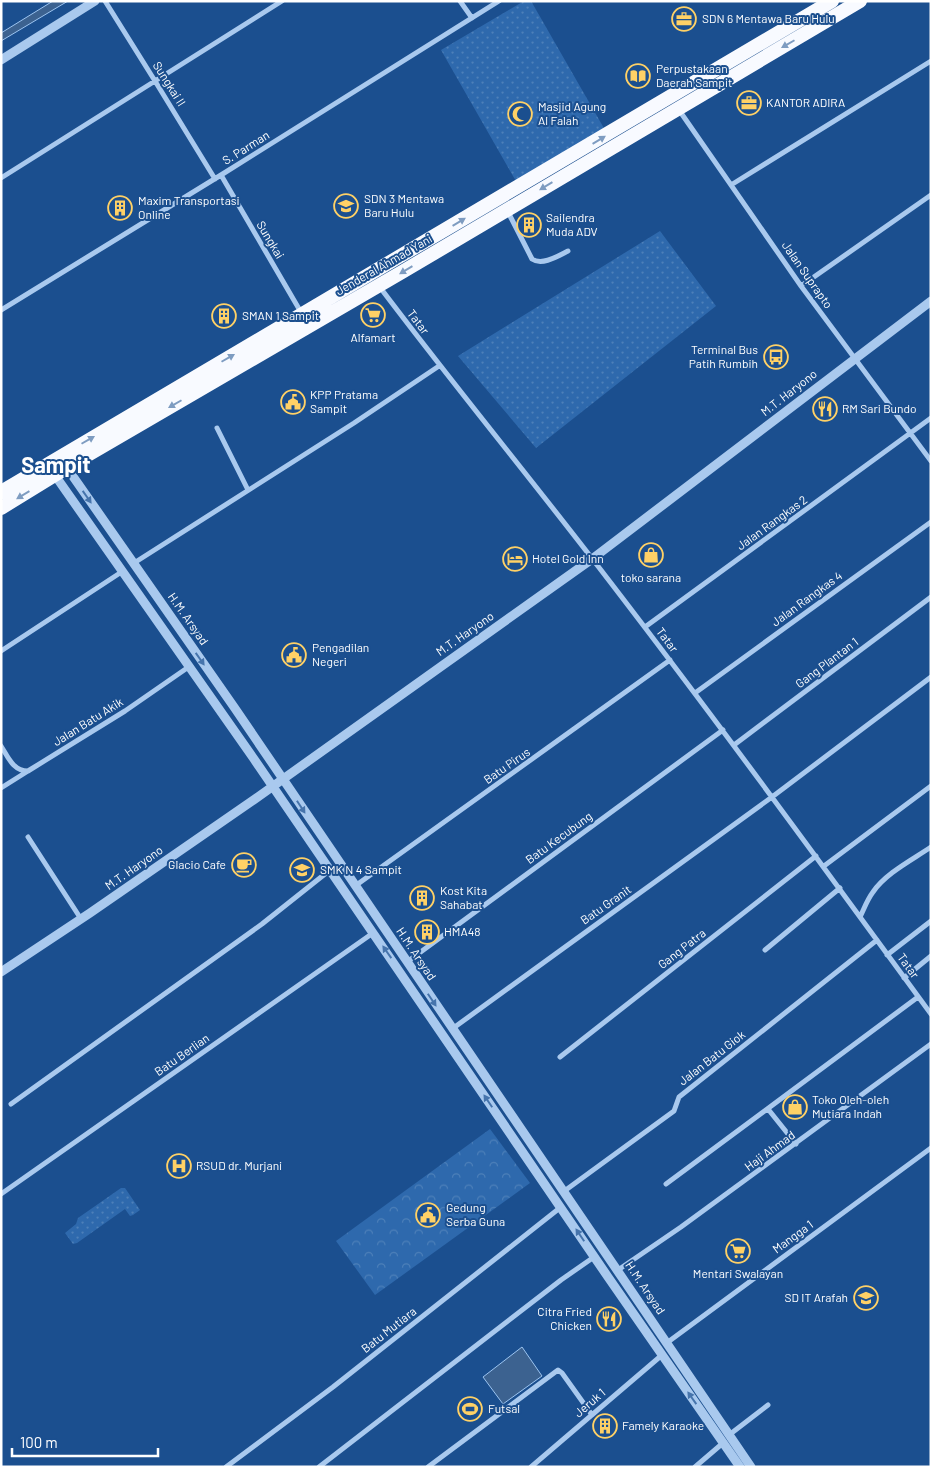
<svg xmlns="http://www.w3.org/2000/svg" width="932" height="1468" font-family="Barlow,sans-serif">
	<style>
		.grass { fill: url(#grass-dots) }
		.park { fill: url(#park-crowns) }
		.water { fill: #3c6290; stroke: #9cc4f0 }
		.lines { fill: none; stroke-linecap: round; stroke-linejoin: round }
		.minor { stroke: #a9c9ee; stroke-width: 5 }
		.tertiary { stroke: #a9c9ee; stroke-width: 9 }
		.trunk { stroke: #f8faff; stroke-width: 14 }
		.oneway { fill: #7e9cc1 }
		.oneway2 { fill: #4674ac }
		.labels { text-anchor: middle; stroke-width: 4; stroke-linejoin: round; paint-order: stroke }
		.poi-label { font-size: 12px; fill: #fff; stroke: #1b4f8f; text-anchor: start }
		.street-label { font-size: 12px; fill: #fff; stroke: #1b4f8f }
		.town-label { font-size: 22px; font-weight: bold; fill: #fff; stroke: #1b4f8f }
	</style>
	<defs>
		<pattern id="grass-dots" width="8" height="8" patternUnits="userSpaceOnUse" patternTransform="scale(1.25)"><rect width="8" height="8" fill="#2e69ad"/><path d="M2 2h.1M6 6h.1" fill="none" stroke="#4d80b9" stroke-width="1.8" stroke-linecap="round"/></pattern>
		<pattern id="park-crowns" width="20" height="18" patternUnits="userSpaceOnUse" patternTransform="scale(1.25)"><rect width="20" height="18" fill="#2e69ad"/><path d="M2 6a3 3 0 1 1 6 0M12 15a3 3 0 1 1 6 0" fill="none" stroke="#4d80b9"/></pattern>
	</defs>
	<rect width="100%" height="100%" fill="#1b4f8f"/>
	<path class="grass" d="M524,1H531L605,130L517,183L441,50Z
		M660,231L716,306L536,448L458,356Z
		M121,1188H125L140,1210L133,1215L130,1216L125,1209L77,1243L73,1244L65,1233L76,1224L78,1218Z"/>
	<path class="park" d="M490,1129L530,1183L375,1295L336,1241Z"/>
	<path class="water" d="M53,1H68L1,41V33Z
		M522,1347L542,1376L503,1404L483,1377Z"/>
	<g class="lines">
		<path class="minor" d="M105,1L155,81L215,179
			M460,1L472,18
			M679,110L801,286L931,461
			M221,175L302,314
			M1,178L282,1
			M731,185L931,61
			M507,210L532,259C542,266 558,256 568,251
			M379,286C449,379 523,469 594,561C709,710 820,862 931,1014
			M801,286L931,195
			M1,310L221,175L499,1
			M217,428L248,490
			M134,563L354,423L439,366
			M645,627L931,418
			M1,651L123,571
			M695,693L931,522
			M734,745L931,597
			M1,746C8,757 13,771 28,771L125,711L190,666
			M1,788L28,771
			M28,837L81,919
			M824,866L931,786
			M355,886L670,660
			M860,917C864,909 867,900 873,892C886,873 912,860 931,847
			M765,950L840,888
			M887,955L931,921
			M407,962L723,730
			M904,978L931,956
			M452,1029L772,797L931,677
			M560,1057L816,856
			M11,1104L262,924L330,870
			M768,1109L796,1144
			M666,1184L918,997
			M563,1192L674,1111L679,1097L877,940
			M1,1194L373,933
			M618,1270L681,1227L931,1044
			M668,1342L931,1148
			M729,1435L768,1405
			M226,1467L333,1387L561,1207
			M319,1467L561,1280L594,1257
			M428,1467L558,1370L562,1373L592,1415
			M531,1467L662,1355
			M695,1467L723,1443"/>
		<path class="tertiary" d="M1,60L95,1
			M65,465L234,707L751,1467
			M52,471L254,759L608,1277L740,1467
			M1,972L90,913L255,799L592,559L931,301"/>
		<path class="trunk" d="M1,492L832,1
			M1,508L79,460L402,272L860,1"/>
	</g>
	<defs><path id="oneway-solid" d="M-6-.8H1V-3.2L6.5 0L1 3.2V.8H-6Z" transform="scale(1.25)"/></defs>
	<g class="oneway">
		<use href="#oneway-solid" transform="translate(788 44) rotate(150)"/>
		<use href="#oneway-solid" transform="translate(599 140) rotate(-31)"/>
		<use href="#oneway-solid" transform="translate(546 186) rotate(149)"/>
		<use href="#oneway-solid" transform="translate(459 222) rotate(-31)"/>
		<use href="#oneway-solid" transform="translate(406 270) rotate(149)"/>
		<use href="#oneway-solid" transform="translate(228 358) rotate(-30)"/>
		<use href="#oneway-solid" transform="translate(175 404) rotate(150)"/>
		<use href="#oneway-solid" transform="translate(88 440) rotate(-30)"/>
		<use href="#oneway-solid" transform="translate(23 495) rotate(149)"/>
	</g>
	<g class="oneway2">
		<use href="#oneway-solid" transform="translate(87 497) rotate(55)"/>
		<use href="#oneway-solid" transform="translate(200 659) rotate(55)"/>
		<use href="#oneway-solid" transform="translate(301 807) rotate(57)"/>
		<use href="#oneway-solid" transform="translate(387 952) rotate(-125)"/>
		<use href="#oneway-solid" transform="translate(432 1000) rotate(56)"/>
		<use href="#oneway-solid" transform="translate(488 1101) rotate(-124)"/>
		<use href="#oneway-solid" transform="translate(580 1235) rotate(-124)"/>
		<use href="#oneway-solid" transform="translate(692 1398) rotate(-125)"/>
	</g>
	<defs>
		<g id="office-ring" transform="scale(1.25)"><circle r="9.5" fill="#1b4f8f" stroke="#ffd166" stroke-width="1.5"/><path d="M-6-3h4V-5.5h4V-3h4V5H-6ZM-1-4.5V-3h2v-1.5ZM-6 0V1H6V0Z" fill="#ffd166"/></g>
		<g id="library-ring" transform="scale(1.25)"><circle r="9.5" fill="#1b4f8f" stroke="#ffd166" stroke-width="1.5"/><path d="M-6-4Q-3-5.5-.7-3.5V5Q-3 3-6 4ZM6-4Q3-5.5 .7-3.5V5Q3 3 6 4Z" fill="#ffd166"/></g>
		<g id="mosque-ring" transform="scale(1.25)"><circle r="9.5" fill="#1b4f8f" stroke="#ffd166" stroke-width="1.5"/><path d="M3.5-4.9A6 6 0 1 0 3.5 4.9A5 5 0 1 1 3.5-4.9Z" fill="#ffd166"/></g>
		<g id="school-ring" transform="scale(1.25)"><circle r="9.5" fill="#1b4f8f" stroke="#ffd166" stroke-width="1.5"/><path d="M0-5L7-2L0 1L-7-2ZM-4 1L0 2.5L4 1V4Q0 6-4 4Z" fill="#ffd166"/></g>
		<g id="building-ring" transform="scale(1.25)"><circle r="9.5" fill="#1b4f8f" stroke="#ffd166" stroke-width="1.5"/><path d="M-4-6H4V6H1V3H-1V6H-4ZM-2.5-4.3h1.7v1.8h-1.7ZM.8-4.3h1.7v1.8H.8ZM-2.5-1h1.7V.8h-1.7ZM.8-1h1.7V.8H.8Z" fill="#ffd166"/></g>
		<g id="supermarket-ring" transform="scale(1.25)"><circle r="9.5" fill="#1b4f8f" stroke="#ffd166" stroke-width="1.5"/><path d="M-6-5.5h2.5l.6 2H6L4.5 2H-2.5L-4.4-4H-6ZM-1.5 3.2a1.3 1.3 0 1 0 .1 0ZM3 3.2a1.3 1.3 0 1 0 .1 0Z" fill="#ffd166"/></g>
		<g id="bus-ring" transform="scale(1.25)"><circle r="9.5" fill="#1b4f8f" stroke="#ffd166" stroke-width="1.5"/><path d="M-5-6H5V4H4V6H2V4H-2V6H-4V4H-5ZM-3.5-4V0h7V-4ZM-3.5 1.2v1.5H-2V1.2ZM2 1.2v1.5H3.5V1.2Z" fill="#ffd166"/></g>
		<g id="civic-ring" transform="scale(1.25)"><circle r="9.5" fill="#1b4f8f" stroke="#ffd166" stroke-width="1.5"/><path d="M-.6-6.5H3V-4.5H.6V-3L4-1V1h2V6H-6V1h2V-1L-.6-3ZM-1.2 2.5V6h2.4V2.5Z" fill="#ffd166"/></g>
		<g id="restaurant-ring" transform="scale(1.25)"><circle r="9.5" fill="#1b4f8f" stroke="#ffd166" stroke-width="1.5"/><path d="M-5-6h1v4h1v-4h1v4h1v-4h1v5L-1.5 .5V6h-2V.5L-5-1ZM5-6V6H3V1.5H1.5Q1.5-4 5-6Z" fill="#ffd166"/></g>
		<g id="shop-ring" transform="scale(1.25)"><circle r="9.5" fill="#1b4f8f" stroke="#ffd166" stroke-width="1.5"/><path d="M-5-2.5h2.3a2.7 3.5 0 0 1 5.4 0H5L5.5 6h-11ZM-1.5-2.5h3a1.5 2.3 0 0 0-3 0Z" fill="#ffd166"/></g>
		<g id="hotel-ring" transform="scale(1.25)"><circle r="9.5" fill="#1b4f8f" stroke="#ffd166" stroke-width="1.5"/><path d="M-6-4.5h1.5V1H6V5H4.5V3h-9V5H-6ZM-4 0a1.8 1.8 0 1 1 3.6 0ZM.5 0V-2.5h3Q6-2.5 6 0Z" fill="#ffd166"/></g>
		<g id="cafe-ring" transform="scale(1.25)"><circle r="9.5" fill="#1b4f8f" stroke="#ffd166" stroke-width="1.5"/><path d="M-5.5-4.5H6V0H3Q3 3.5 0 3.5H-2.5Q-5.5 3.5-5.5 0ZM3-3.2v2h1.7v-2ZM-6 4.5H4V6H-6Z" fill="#ffd166"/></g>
		<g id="hospital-ring" transform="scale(1.25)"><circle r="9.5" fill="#1b4f8f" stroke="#ffd166" stroke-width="1.5"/><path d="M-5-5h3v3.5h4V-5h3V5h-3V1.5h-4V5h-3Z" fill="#ffd166"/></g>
		<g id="stadium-ring" transform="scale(1.25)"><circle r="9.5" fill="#1b4f8f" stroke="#ffd166" stroke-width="1.5"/><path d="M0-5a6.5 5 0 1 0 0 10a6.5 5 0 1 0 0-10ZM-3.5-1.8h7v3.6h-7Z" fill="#ffd166"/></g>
	</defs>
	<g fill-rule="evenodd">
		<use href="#office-ring" x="684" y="19"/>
		<use href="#library-ring" x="638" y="76"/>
		<use href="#office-ring" x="749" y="103"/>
		<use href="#mosque-ring" x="520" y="114"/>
		<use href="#school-ring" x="346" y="206"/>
		<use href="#building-ring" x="120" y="208"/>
		<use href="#building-ring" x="529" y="225"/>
		<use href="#supermarket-ring" x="373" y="315"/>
		<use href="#building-ring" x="224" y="316"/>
		<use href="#bus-ring" x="776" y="357"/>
		<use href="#civic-ring" x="293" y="402"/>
		<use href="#restaurant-ring" x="825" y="409"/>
		<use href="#shop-ring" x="651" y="555"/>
		<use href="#hotel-ring" x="515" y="559"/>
		<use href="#civic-ring" x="294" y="655"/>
		<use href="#cafe-ring" x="244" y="865"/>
		<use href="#school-ring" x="302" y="870"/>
		<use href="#building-ring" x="422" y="898"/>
		<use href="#building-ring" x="427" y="932"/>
		<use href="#shop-ring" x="795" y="1107"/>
		<use href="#hospital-ring" x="179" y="1166"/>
		<use href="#civic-ring" x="428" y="1215"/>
		<use href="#supermarket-ring" x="738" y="1251"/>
		<use href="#school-ring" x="866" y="1298"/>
		<use href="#restaurant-ring" x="609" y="1319"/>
		<use href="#stadium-ring" x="470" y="1409"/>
		<use href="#building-ring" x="605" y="1426"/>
	</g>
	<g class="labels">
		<g class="poi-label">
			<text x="702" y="23">SDN 6 Mentawa Baru Hulu</text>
			<text x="656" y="73">Perpustakaan<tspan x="656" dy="14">Daerah Sampit</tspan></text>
			<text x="766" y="107">KANTOR ADIRA</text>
			<text x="538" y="111">Masjid Agung<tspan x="538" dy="14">Al Falah</tspan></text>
			<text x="364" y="203">SDN 3 Mentawa<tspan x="364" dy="14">Baru Hulu</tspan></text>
			<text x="138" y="205">Maxim Transportasi<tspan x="138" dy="14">Online</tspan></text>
			<text x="546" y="222">Sailendra<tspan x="546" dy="14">Muda ADV</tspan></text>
			<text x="242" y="320">SMAN 1 Sampit</text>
			<text x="373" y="342" text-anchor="middle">Alfamart</text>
			<text x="758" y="354" text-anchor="end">Terminal Bus<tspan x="758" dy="14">Patih Rumbih</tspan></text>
			<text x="310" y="399">KPP Pratama<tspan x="310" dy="14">Sampit</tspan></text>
			<text x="842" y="413">RM Sari Bundo</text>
			<text x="532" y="563">Hotel Gold Inn</text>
			<text x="651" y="582" text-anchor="middle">toko sarana</text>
			<text x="312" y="652">Pengadilan<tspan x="312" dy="14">Negeri</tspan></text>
			<text x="226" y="869" text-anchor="end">Glacio Cafe</text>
			<text x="320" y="874">SMK N 4 Sampit</text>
			<text x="440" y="895">Kost Kita<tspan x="440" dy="14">Sahabat</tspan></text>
			<text x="444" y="936">HMA48</text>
			<text x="812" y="1104">Toko Oleh-oleh<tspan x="812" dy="14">Mutiara Indah</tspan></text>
			<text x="196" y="1170">RSUD dr. Murjani</text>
			<text x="446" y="1212">Gedung<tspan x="446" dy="14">Serba Guna</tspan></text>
			<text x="738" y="1278" text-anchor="middle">Mentari Swalayan</text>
			<text x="848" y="1302" text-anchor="end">SD IT Arafah</text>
			<text x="592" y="1316" text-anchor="end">Citra Fried<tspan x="592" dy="14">Chicken</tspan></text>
			<text x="488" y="1413">Futsal</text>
			<text x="622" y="1430">Famely Karaoke</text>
		</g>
		<g class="street-label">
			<text transform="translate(169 84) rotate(58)" y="4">Sungkai II</text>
			<text transform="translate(246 148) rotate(-32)" y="4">S. Parman</text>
			<text transform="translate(270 240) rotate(59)" y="4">Sungkai</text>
			<text transform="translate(384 265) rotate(-30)" y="4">Jenderal Ahmad Yani</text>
			<text transform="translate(807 275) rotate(55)" y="4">Jalan Suprapto</text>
			<text transform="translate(418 322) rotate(53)" y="4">Tatar</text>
			<text transform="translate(789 393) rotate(-38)" y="4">M.T. Haryono</text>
			<text transform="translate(772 523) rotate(-36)" y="4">Jalan Rangkas 2</text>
			<text transform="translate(807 599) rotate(-36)" y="4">Jalan Rangkas 4</text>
			<text transform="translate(188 619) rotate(55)" y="4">H.M. Arsyad</text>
			<text transform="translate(465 634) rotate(-35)" y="4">M.T. Haryono</text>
			<text transform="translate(667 640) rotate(53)" y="4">Tatar</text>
			<text transform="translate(827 663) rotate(-37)" y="4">Gang Plantan 1</text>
			<text transform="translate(88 722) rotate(-32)" y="4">Jalan Batu Akik</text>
			<text transform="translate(507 766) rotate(-35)" y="4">Batu Pirus</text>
			<text transform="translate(559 838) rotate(-36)" y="4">Batu Kecubung</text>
			<text transform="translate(134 868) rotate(-35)" y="4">M.T. Haryono</text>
			<text transform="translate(606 905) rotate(-35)" y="4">Batu Granit</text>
			<text transform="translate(682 949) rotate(-38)" y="4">Gang Patra</text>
			<text transform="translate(416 954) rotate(56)" y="4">H.M. Arsyad</text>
			<text transform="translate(908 966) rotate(54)" y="4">Tatar</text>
			<text transform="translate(182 1055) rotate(-35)" y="4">Batu Berlian</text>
			<text transform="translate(712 1058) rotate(-38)" y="4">Jalan Batu Giok</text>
			<text transform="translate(770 1151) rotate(-36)" y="4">Haji Ahmad</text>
			<text transform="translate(793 1237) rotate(-36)" y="4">Mangga 1</text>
			<text transform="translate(645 1288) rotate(56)" y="4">H.M. Arsyad</text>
			<text transform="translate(389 1330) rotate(-38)" y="4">Batu Mutiara</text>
			<text transform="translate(590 1403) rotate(-41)" y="4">Jeruk 1</text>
		</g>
		<g class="town-label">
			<text x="56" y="473">Sampit</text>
		</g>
	</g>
	<rect width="932" height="1468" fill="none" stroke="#ffffff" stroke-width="5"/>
	<path d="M12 1448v8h146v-8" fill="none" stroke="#ffffff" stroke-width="2.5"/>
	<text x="20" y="1448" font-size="15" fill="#ffffff" stroke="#1b4f8f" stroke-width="4" paint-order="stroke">100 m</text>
</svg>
